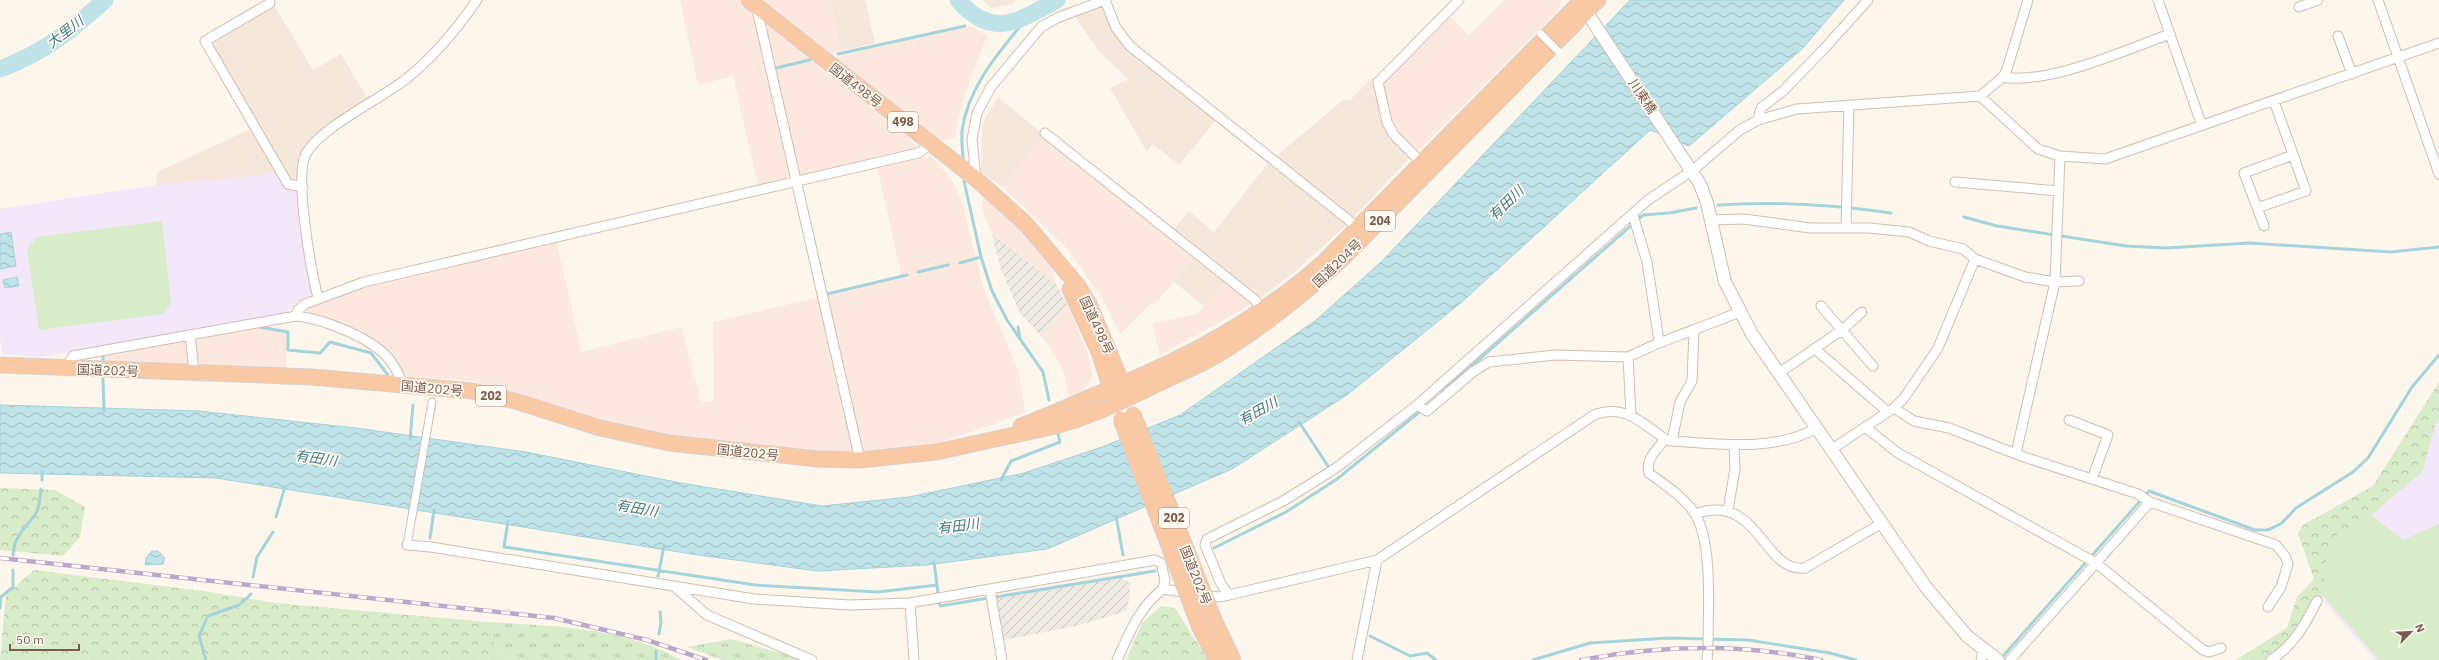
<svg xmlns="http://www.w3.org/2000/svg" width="2439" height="660" font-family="'IBM Plex Sans','Noto Sans JP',sans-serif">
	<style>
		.residential { fill: #f5e8da }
		.commercial { fill: #fde8e0 }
		.industrial { fill: url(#industrial-furrows) }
		.education { fill: #f3e8fa }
		.grass { fill: url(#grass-tufts) }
		.forest { fill: url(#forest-crowns) }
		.green { fill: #d8ecc9 }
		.water { fill: url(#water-waves); stroke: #a5d3da }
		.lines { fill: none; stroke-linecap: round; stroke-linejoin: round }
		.stream { stroke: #a5d3da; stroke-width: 3 }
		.river { stroke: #bfe3e8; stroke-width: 17 }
		.pedestrian-casing { stroke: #d1beb0; stroke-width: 9 }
		.minor-casing { stroke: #d1beb0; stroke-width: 11 }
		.tertiary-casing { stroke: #d1beb0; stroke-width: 14 }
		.trunk-casing { stroke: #dad1cd; stroke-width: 17 }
		.pedestrian { stroke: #fff; stroke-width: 7 }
		.minor { stroke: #fff; stroke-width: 9 }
		.tertiary { stroke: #fff; stroke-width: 12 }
		.trunk { stroke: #f9c8a4; stroke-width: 15 }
		.rail-casing { stroke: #b9a8c9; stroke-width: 4.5 }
		.rail { stroke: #fffaf3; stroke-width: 3; stroke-dasharray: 9; stroke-linecap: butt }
		.pedestrian-bridge-casing { stroke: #d1beb0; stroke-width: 9; stroke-linecap: butt }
		.trunk-bridge-casing { stroke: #dad1cd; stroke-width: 17; stroke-linecap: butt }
		.pedestrian-bridge { stroke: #fff; stroke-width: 7 }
		.trunk-bridge { stroke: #f9c8a4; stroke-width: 15 }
		.labels { text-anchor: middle; stroke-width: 3.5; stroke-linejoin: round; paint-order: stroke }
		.shield { fill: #fffaf3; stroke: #a28b7f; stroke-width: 1 }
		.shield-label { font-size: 12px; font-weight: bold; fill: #7a5c4d }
		.street-label { font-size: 13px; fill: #7a5c4d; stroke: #fffaf3 }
		.water-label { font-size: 14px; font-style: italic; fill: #437c86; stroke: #fffaf3 }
	</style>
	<defs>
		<pattern id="industrial-furrows" width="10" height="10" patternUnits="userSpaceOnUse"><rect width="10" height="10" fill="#efe9e4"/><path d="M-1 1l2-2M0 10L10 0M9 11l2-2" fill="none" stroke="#c7c0bb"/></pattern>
		<pattern id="grass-tufts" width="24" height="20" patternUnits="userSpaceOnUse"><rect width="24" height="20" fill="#d8ecc9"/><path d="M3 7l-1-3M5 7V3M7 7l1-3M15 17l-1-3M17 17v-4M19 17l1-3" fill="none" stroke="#b4c2a5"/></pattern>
		<pattern id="forest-crowns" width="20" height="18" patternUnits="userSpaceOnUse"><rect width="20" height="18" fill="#d8ecc9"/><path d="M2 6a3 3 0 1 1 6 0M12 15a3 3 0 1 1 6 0" fill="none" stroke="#b4c2a5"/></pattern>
		<pattern id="water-waves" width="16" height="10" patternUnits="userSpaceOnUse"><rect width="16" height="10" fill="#bfe3e8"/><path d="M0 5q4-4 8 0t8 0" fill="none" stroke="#a0bbbe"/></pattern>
	</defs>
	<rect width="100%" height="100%" fill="#fdf6ec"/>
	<path class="residential" d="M830,0H865L875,43L841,51Z
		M983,0H1016L1012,4L991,8Z
		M1103,4L1115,32L1216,120L1179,165L1153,144L1147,152L1110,88L1128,79L1099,51L1074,15Z
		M274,5L313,70L341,54L369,101L316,138L301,160L300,190L156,185L157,172L257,126L210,42Z
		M1373,77L1385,124L1406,150L1409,159L1343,228L1292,274L1251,305L1226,281L1204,306L1174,282L1194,257L1168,236L1189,211L1214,232L1269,162L1343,100H1350Z
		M998,97L1044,135L1002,187L981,171L982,124Z"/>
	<path class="commercial" d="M680,0H738L752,11L790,179L758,186L733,76L698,85Z
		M762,0H830L841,51L830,53Z
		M1504,0H1561L1558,11L1419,150L1410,145L1399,133L1391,117L1383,81L1450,16L1469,35Z
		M971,26L987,36L962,102L955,138L941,141L835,57Z
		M769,27L910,139L917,147L914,151L797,177L764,30Z
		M1044,135L1194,257L1156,303H1151L1120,334L1102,297L1064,245L1002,187Z
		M930,156L950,177L961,199L983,287L1019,372L1025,413L933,445L850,453L717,442L664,435L602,421L473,381L406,376L396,360L375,343L307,314V307L360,286L556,240L582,352L682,327L701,402L714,401L713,322L902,278L877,167Z
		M984,195L1015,223L1049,265L1056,284L992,234L982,208Z
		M1226,281L1251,305L1160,355L1152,323L1197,314Z
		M1067,304L1088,352L1092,374L1088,384L1082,392L1069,397L1064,372L1050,347L1042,337Z
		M262,325L287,331L286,369L105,361V353Z"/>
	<path class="industrial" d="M992,234L1056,284L1067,304L1042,337L1020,313L1000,267Z
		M1121,578L1131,583L1127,611L1076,626L1004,640L997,598Z"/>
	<path class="education" d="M278,173L286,189L300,190L313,294L297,302L285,313L42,357L3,355L0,337V209L156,185Z
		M2439,382V660H2375L2320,597L2303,525L2373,486Z"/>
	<path class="grass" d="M488,622C551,626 625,627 681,660H507L496,650Z
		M731,639L805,660H722L687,647Z"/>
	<path class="forest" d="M2439,382V420L2436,423L2422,472L2371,515L2329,540L2323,596L2304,634L2277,660H2236L2287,628L2297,597L2314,579L2298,534L2303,525L2373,486Z
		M0,488L55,490L85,507L80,537L63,556L0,550Z
		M34,570L210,592L276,603L488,622L496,650L507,660H0L6,595Z
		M1161,606L1175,608L1208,660H1126L1142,623Z"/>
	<path class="green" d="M162,221L171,303L163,314L39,330L27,249L37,237Z
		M2371,515L2403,540L2439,524V660H2379L2323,596L2329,540Z"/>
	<path class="water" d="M1630,0H1844L1802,49L1689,146L1650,130L1463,301L1347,395L1232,469L1047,549L927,565L817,571L698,555L216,478L0,473V405L199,411L356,428L526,452L681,483L822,506L909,497L1024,473L1102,447L1180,415L1316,320L1381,262Z
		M11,232L16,266L0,269V234Z
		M17,277L19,286L5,288L3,280Z
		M152,551H158L165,558L163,564L145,565L146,558Z"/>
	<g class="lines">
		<path class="stream" d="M838,54L965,26
			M776,68L810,60
			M963,162C963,152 961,141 962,131C968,86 1000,51 1027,18
			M964,181L981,257L992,291L1007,320L1043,372L1049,400
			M1718,205C1775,201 1834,205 1891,213
			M1964,217L1997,226L2126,246L2167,248L2249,243L2391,252L2439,247
			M960,263L981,257
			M918,272L948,265
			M827,294L907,275
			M260,327L288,332V350L320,353L330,342L371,353L388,375
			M1018,327L1020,339
			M103,362V355L105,354
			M103,379L104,411
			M1442,392L1643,215L1669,213L1696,208
			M1299,422L1328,466
			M410,439L413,405
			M42,480V472
			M1001,480L1011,461L1060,442L1058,434
			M1116,516L1123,555
			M276,517L285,487
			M508,521L504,547L755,585L878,592L937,585
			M430,538L434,510
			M1214,548L1286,512L1337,479L1423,409
			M13,555C14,550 14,543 17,539C29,516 39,523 41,489
			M934,562L938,593
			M658,576L664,546
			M253,577L257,557L273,532
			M939,602L940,606L1155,571
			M0,608L1,597L13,587V570
			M659,634L661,622L660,612
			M1370,636L1410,656L1427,653L1436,660
			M2004,655L2149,491L2255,530H2268L2282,523L2296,508L2353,472L2368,458L2412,387L2439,355
			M206,660L199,636L208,616L239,605L251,594
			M656,660V651
			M1533,660L1590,643L1668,638L1748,640L1830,653L1856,660"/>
		<path class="river" d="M958,0C993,41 1020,20 1057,0
			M0,69C43,53 71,31 105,0"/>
		<g class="pedestrian-casing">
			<path id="pedestrian" d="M407,545L432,402"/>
		</g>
		<g class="minor-casing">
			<path id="minor" d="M1105,0L1116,28L1130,46L1361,230
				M2158,0L2202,126
				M2378,0L2439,174
				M270,3L205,41L288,184L303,187
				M756,5L860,460
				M2299,7L2318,0
				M2338,36L2352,74
				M2003,77C2049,85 2125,50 2170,34
				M1980,96L2003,77L2007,69L2028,0
				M1758,120L1761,108L1783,91L1822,51L1868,0
				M1045,133L1254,299L1265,312
				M1424,165L1394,135L1387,122L1378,82L1459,0
				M976,179L972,139L977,113L991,87L1041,27L1059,17L1105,0
				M1955,182L2059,191
				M2257,208L2306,191L2274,101
				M1633,215L1647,262L1659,341
				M1711,220L1744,219L1810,228H1869L1909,232L1929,241L1963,249L1975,259L2025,277L2055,282L2079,281
				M2264,226L2244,173L2293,155
				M1846,228L1849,105
				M318,298C311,270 295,181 305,156C317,129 381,99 406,79C434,57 457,29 477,0
				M1821,306L1873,366
				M296,316C324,319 376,339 392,363C397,370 400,377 402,385
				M190,335L194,372
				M1815,349L1888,412
				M66,368L73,356L296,316L298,310L305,304L364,282L918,153L931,144
				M1779,373L1842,330L1862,312
				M1417,405L1427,411L1474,371L1489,362L1556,355L1628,357
				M1894,408L1914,421L1949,428L2024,457L2138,494L2150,502L2276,545L2285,556L2288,564L2281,587L2268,607
				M1631,415L1628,357C1664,339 1702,328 1739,312
				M2069,420L2108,435L2092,479
				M1865,427L1898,453L2096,563L2203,650L2209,652L2221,648
				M1665,439C1657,450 1645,459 1649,473C1665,485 1684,497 1695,514C1713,543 1708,610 1708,644
				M1672,441L1680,402L1692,381L1694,331
				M1832,449L1894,408L1904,398L1938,348L1975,259
				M2016,453L2055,282L2060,156
				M1728,510L1735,469L1734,445
				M1695,514C1759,491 1762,573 1805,568L1882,523
				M407,545L431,547L754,599L850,605L910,603L1155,560L1161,563L1165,580L1163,589C1139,607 1129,634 1117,660
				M675,587L707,615L812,660
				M1163,589L1189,593
				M990,590L1002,660
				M1202,595L1219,597L1229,595L1377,560L1594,415C1624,403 1642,423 1665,439L1672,441C1719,444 1774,452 1817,428
				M1229,595L1221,584L1205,545L1207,539L1285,500L1336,468L1417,405L1648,200L1693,170L1740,130L1758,120L1797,109L1980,96L2038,149L2060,156L2105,159L2439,43
				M910,603L914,660
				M1357,660L1377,560
				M1707,660L1708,650
				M1981,660L1983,650
				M2010,660L2150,502
				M2271,660C2294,645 2305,625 2317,601"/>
		</g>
		<g class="tertiary-casing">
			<path id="tertiary" d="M1582,5L1700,184L1707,203L1725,282L1752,334L1925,586L1967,636L1998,660"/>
		</g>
		<g class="trunk-casing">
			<path id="trunk" d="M749,0L976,179L1026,224L1078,286L1089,304L1126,393
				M1070,289L1099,352L1114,399
				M0,365L312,377L472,391L515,401L600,428L669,443L818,459L860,460L936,452L1051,427C1085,419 1118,403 1149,388C1171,377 1194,368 1215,356C1262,328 1303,295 1343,258L1598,0
				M1021,426C1051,415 1080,401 1110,389C1189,357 1261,318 1325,261L1582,0
				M1215,622L1233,660
				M1200,628L1217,660"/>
		</g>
		<use href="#pedestrian" class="pedestrian"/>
		<use href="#minor" class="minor"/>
		<use href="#tertiary" class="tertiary"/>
		<use href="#trunk" class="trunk"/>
		<g class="rail-casing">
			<path id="rail" d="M0,558L554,618L647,640L706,660
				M1581,660C1661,645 1741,643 1821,660"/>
		</g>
		<use href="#rail" class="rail"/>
		<g class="pedestrian-bridge-casing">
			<path id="pedestrian-bridge" d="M1541,34L1558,51"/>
		</g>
		<g class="trunk-bridge-casing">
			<path id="trunk-bridge" d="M1133,414L1215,622
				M1121,419L1200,628"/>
		</g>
		<use href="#pedestrian-bridge" class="pedestrian-bridge"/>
		<use href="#trunk-bridge" class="trunk-bridge"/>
	</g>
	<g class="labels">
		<g class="shield">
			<rect x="888" y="112" width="30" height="20" rx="3"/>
			<rect x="1365" y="211" width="30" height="20" rx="3"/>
			<rect x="476" y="386" width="30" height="20" rx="3"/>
			<rect x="1159" y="508" width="30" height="20" rx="3"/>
		</g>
		<g class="shield-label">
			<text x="903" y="126">498</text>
			<text x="1380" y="225">204</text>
			<text x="491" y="400">202</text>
			<text x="1174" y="522">202</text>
		</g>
		<g class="street-label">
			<text transform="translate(856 85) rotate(38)" y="5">国道498号</text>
			<text transform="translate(1643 96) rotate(56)" y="5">川東橋</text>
			<text transform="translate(1337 263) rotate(-44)" y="5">国道204号</text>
			<text transform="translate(1097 325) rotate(65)" y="5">国道498号</text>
			<text transform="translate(108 370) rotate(2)" y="5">国道202号</text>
			<text transform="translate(432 388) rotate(5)" y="5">国道202号</text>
			<text transform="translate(748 452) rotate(6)" y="5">国道202号</text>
			<text transform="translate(1196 575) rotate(68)" y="5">国道202号</text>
		</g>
		<g class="water-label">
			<text transform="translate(65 32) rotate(-38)" y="5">大里川</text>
			<text transform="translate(1506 203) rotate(-44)" y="5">有田川</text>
			<text transform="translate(1258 411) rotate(-29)" y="5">有田川</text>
			<text transform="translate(316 458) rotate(9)" y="5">有田川</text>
			<text transform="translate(637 508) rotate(10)" y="5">有田川</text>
			<text transform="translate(958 526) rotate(-7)" y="5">有田川</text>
		</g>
	</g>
	<g transform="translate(2411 632) rotate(66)" stroke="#fffaf3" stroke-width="3" paint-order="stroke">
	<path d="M0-3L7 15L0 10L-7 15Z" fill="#7a5c4d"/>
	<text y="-6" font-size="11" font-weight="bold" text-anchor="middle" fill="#7a5c4d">N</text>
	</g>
	<path d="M10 644v6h69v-6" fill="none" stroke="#7a5c4d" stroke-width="2"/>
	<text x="16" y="644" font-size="12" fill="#7a5c4d" stroke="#fffaf3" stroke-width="3" paint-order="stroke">50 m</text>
</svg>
